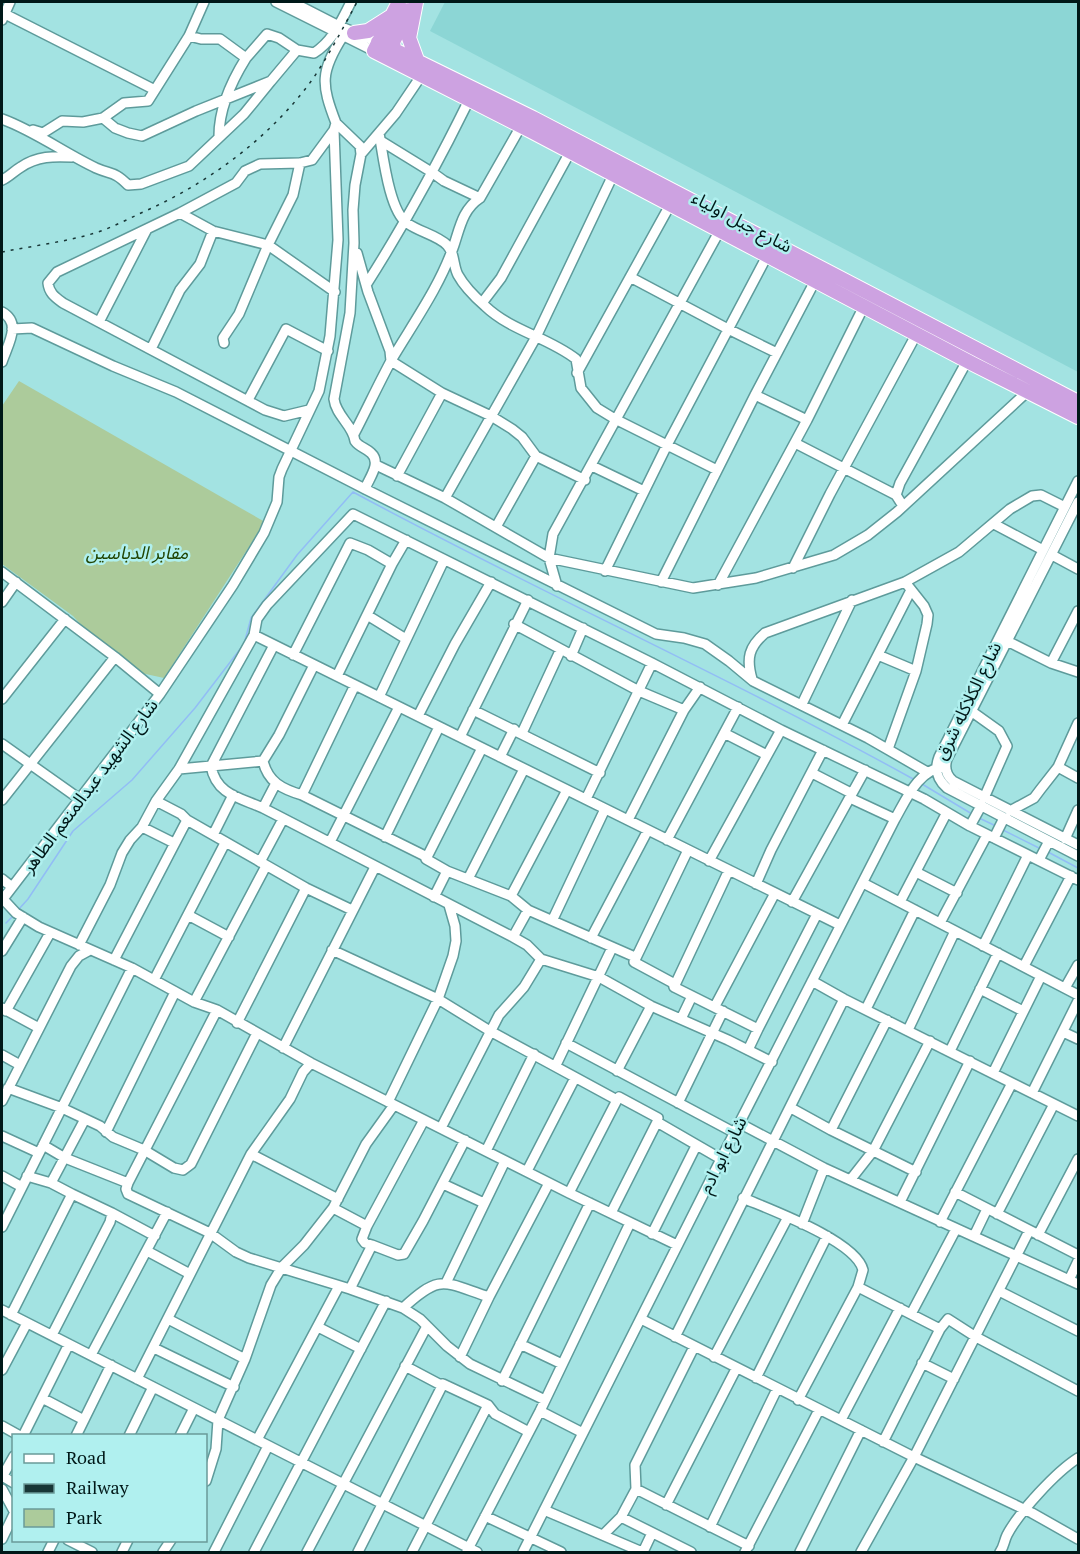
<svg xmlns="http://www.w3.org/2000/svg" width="1080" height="1554" font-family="'PT Serif','Noto Sans Arabic',serif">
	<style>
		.built { fill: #8cd6d5 }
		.green { fill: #accb9b }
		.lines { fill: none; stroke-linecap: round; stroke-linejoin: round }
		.stream { stroke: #92bdf5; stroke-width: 1.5 }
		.minor-casing { stroke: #5e9b9b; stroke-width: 12 }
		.highway-casing { stroke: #fff; stroke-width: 16 }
		.minor { stroke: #fff; stroke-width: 9 }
		.highway { stroke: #cda2e1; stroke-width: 14 }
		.rail { stroke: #183636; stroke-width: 1.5; stroke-dasharray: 3 6; stroke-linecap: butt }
		.labels { text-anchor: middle; stroke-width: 5; stroke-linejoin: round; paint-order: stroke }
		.street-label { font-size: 18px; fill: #001818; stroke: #b0f0ef }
		.park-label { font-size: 18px; font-style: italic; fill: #214504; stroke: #b0f0ef }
	</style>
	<rect width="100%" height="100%" fill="#a3e3e2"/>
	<path class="built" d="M445,2H1078V372L430,31Z"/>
	<path class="green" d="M19,381L265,522L164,678L141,673L86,630L73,616L2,564V406Z"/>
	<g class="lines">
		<path class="stream" d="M922,784L972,814
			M979,818L996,826
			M1003,830L1041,849
			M1048,852L1078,868
			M19,909L28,899L73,831L132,780L195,708L244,644L251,618L297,555L353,492C538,592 731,678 915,780
			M6,923L14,915"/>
		<g class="minor-casing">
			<path id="minor" d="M276,2L374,51
				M292,2L339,26L378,42
				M5,14L155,90
				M2,20L10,2
				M189,36L201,39H220L246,58L267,34L279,38L297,50
				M103,118L115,128L128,133L142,136L196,111L271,81L297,50L314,53C333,41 341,21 351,2
				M2,119C35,131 64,153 96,168C112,175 114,171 128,185L141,184L189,166L244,114L271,81
				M336,123L360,146L361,154L355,185L353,210L354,243L350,313L334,399C336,416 353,425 355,441C359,447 366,448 371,453C382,463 369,478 365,489
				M33,130L43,133L62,121L83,122L103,118L124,103L148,101L189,36L204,2
				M379,133C383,154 389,211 407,223C419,232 437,235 447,245C455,253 453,266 458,275C464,286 476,298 485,306C511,331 548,337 576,359L581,388L597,408L615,419L717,470
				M219,136C219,108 231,82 246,58
				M381,141L433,173L444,181L480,198
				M361,154L396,113L421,76
				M2,180C9,177 14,171 21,167C37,156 54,156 72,157
				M180,213L213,231L268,245L335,292
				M357,253L368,292L390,351L391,361L442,393L491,416L512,429L522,437L536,456L585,480
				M630,277L728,329L777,353
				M366,285C405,224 437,165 469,100
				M482,303L501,278L570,152
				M2,312C22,323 8,344 2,362
				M99,322L147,229
				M12,329L32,328L113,366L176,392L365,489L656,634L684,638L705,644L729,661L753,681L868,738L927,772
				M224,343L223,338L239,314L268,245L293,195L300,163
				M151,349L180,290L200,264L213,231
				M577,373L670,205
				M755,395L807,420
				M248,400L286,329L328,351
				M309,410L284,416L265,410L63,303C55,297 49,293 48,283L57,272L180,213L236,183L245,171L260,164L300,163L312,160L334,130
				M354,434C367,409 379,383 392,359C414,322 440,286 454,245C460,227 463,209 480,198L521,126
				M795,443L896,495
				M376,465L445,498L549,558L693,588L756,578L834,555L868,535L897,512L1027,392
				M592,466L644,491
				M397,476L442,393
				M1078,481L939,757C934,770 937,779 947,788L1078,856
				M445,498L536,337L613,175
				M1078,502L947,759C944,768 946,775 953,781L1078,845
				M903,506L896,495L900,483L967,361
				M994,524L1043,550
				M496,527L536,456
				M1052,555L1078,569
				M793,568L830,494L923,322
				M605,571L667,445L767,256
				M2,572L115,657L160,694L3,899L16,913L39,927L132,968L194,1002L217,1010L311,1063L569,1193L677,1245
				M661,582L755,395L815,281
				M718,585L807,420L864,306
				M557,586L549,558L553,534L720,230
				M2,602L16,582
				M367,615L406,639
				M514,624L639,691L684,710
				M254,635L840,925
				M1007,641L1051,663L1078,672
				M293,655L350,543L368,550L392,564
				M878,655L916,671
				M571,656L583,628
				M1051,663L1078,611
				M337,676L392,564L406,540
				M752,679C746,658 749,647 765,633L905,582L959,552L1010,509L1032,496L1041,495L1065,507
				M160,694L233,585L264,533L277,502L279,477L282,469L319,391L330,336L338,240L334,130L336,123C321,84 320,72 343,36
				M379,697L444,560
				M2,699L65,619
				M802,704L852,600
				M473,710L600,773
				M971,711L999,731L1007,746L984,798
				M418,716L455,644L491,582
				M842,725L911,590
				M522,733L560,651
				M724,733L767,755
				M460,737L528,600
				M2,744L81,800
				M888,749L916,671L927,624L928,615L924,606L905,582
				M500,757L514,729
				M263,761C268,782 282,789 302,795L425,856L426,859L482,748
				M211,766L263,761L279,735L314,665
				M211,766L274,645
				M1058,767L1078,778
				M179,769L211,766C216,795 241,798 263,808L513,937L527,945L541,959L599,977L651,1006L728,1040L772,1062
				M812,773L851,793L850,798L895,819
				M302,795L355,685
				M586,799L652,663
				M2,800L115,657
				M156,801L181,814L187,820
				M263,808L276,783
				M1010,811L1034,798L1040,790L1058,767L1078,723
				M628,820L684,710L700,687
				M970,826L981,806
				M142,827L174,843
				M213,835L233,795
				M385,837L439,727
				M994,838L1004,818
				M1065,839L1078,810
				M667,840L738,707
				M330,842L399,707
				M426,859L447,871L511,896L528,910L635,957L634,962L673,983L674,987L758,1029L748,1050
				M1039,860L1049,841
				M709,861L781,730
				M260,862L283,819
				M916,872L957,893
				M2,879L12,887
				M468,879L524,769
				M863,883L1078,995
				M756,884L771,850L823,750
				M511,896L567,790
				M434,897L447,871
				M792,902L865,770
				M900,902L946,814
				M188,915L229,937
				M553,919L605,809
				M940,923L987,835
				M513,937L528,910
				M591,938L648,830
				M79,945L110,885L122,853L130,840L142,827L156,801L179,769L254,635L257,619L267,605L353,514L652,663L781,730L924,799L970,826L1078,880
				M983,946L1028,855
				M332,950L438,999L490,1031L617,1100L619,1097L658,1118L657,1122L721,1159
				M2,951L23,917
				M114,960L187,820L306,888L352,910
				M634,962L688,850
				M1024,966L1071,876
				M154,980L225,843
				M812,981L844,999L1078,1116
				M674,987L729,870
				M1065,988L1078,965
				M980,989L1023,1011
				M194,1002L266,866
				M715,1006L775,893
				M2,1008L39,1028
				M866,1009L915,910
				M217,1010L128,1183L126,1189L128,1194L210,1233L236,1252L249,1258L350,1289L403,1308L420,1319L447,1346L470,1364L545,1400
				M6,1011L50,933
				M681,1019L692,996
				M237,1023L306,888
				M758,1029L817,914
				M908,1030L955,931
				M1063,1032L1078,1039
				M566,1043L735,1133
				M283,1048L375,867
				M950,1051L998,953
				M2,1055L20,1065
				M556,1065L612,948
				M617,1071L651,1006
				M993,1073L1041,976
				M8,1088L62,1108L100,1126L113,1137L144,1150L174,1168L183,1170L191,1164L257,1033
				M1032,1093L1078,1001
				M2,1101L71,966L79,956L90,950
				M388,1102L438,999L453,956L456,941L455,926L449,905
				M678,1103L723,1011
				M791,1108L831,1130L916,1172
				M739,1123L824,1168L1078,1284
				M441,1128L499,1015L524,987L541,959
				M831,1130L887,1020
				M106,1132L175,992
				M2,1136L39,1153
				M43,1145L65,1158L128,1183
				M486,1151L534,1054
				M251,1154L338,1199
				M527,1171L575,1078
				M2,1176L22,1187
				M851,1179L873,1151L930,1041
				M51,1183L85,1119
				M443,1184L484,1203
				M955,1192L1078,1255
				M569,1193L617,1100
				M72,1194L112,1213L155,1236
				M743,1198C771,1210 856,1241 863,1270L858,1287L940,1329L948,1319L976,1337L1078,1391
				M900,1202L970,1061
				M333,1208L367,1226L362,1239L365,1243L372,1245L350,1289
				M611,1213L657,1122
				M997,1214L1054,1104
				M940,1222L1012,1083
				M802,1224L824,1168
				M367,1226L424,1120
				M2,1227L132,968
				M652,1234L696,1146
				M1038,1235L1078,1159
				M974,1236L987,1209
				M372,1245L398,1255L404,1254L423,1221L465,1140
				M147,1251L190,1274
				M1069,1280L1078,1261
				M446,1283L505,1161
				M999,1291L1078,1331
				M403,1308C441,1273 443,1282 489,1297
				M2,1310L477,1552
				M911,1314L956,1229
				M11,1315L72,1194L51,1183L27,1176
				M168,1319L245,1359L218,1420L216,1449L206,1481
				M641,1319L914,1457L1032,1513L1078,1539
				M318,1327L361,1349
				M52,1335L110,1222L112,1213
				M675,1337L844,999
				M520,1344L562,1364
				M154,1348L234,1387
				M91,1355L167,1212
				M460,1357L489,1297L549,1183
				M714,1357L788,1217
				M245,1359L271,1285L282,1267L304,1245L333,1208L366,1144L394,1105
				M922,1363L954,1379
				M405,1366L439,1384H443L488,1405L495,1414L529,1432
				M2,1370L27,1323
				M756,1378L827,1236
				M137,1379L251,1154L290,1099L303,1072L311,1063
				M502,1381L590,1203
				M42,1398L84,1420
				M798,1400L858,1287
				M540,1411L583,1433
				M841,1420L900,1308
				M2,1426L20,1436
				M23,1436L69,1344
				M76,1436L111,1365
				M129,1436L153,1387
				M180,1436L194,1408
				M257,1440L339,1286
				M883,1442L940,1329
				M2,1476L14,1483
				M2,1477L14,1456
				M2,1489L14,1511
				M636,1489L749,1546
				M666,1505L736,1369
				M544,1510L642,1552
				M485,1516L561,1552
				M621,1517L691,1552
				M710,1527L777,1389
				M603,1535L621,1517L636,1489L635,1465L694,1347
				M2,1539L14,1514
				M68,1540L92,1552
				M467,1551L540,1411L630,1223
				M48,1552L54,1540
				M122,1552L128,1540
				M163,1552L171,1540
				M214,1552L268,1446
				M254,1552L386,1301
				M307,1552L427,1326
				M358,1552L443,1384
				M412,1552L488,1405
				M523,1552L721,1159L895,819C907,798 918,770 945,766
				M643,1552L652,1533
				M745,1552L819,1410
				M800,1552L861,1430
				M861,1552L914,1457L1029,1231
				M1000,1552C1004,1547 1004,1541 1007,1535C1019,1512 1056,1472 1078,1458"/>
		</g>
		<g class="highway-casing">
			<path id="highway" d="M399,2L374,51L531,131L973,364L1078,417
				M416,2L409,38L417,60
				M354,33L368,31L390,17
				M378,42L533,118L1078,402
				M394,49L393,42L409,10"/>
		</g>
		<use href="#minor" class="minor"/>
		<use href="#highway" class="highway"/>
		<path class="rail" d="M2,252C32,246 65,242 95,233C111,228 126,220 141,213C207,184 269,139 312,80C329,55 343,28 357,2"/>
	</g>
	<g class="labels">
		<g class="street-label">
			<text transform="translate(742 222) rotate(28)" y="6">شارع جبل اولياء</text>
			<text transform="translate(968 701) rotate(-64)" y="6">شارع الكلاكله شرق</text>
			<text transform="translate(90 786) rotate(-53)" y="6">شارع الشهيد عبدالمنعم الطاهر</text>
			<text transform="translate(723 1155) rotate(-63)" y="6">شارع ابو ادم</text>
		</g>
		<g class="park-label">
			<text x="137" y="559">مقابر الدباسين</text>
		</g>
	</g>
	<rect width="1080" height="1554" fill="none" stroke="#001818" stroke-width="6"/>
	<rect x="12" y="1434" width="195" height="108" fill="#b0f0ef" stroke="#6a9a99" stroke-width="1.5"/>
	<rect x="24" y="1454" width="30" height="9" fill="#ffffff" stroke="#6a9a99" stroke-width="1.5"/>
	<text x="66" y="1464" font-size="18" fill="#001818">Road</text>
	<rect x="24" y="1484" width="30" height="9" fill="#183636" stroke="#6a9a99" stroke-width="1.5"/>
	<text x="66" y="1494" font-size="18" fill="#001818">Railway</text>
	<rect x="24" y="1509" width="30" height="18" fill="#accb9b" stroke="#6a9a99" stroke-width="1.5"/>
	<text x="66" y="1524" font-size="18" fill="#001818">Park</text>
</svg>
